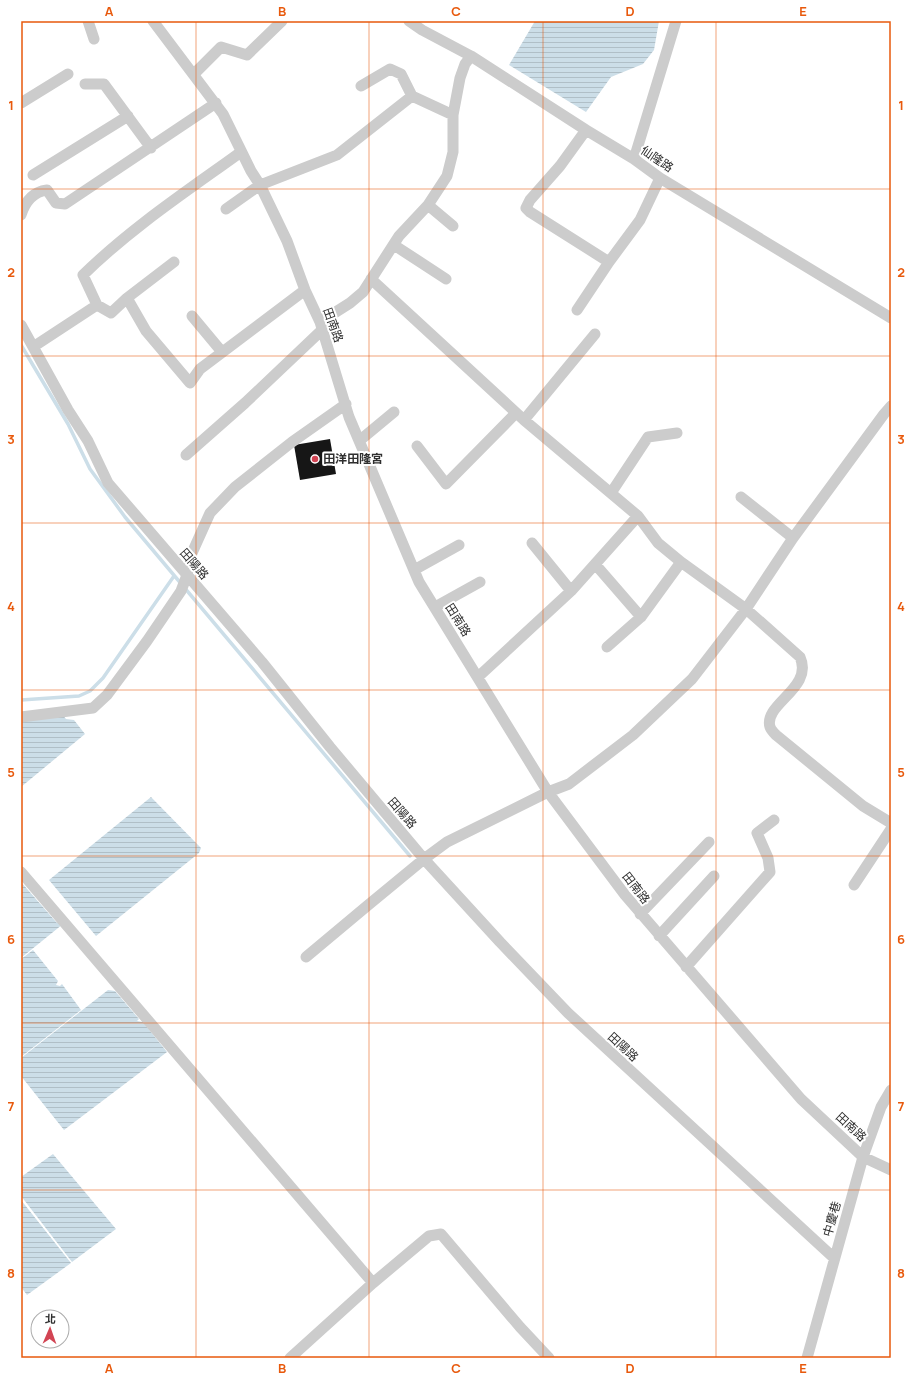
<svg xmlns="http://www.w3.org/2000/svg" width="912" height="1379" font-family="Manrope,'Noto Sans TC',sans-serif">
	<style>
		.water { fill: url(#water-rules) }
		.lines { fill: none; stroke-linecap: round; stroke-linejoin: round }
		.stream { stroke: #ccdee8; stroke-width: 3.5 }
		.building { fill: #161616 }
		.minor { stroke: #ccc; stroke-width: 11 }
		.grid { fill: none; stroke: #e8590c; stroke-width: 1; stroke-opacity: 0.55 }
		.poi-dot { fill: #d24453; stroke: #fff; stroke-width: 1.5 }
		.labels { text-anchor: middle; stroke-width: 4; stroke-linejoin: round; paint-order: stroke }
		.street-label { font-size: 12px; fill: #2f2f2f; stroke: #fff }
		.poi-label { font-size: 12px; font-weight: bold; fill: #2f2f2f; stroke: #fff; text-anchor: start }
		.neatline { fill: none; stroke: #e8590c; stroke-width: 1.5 }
		.grid-label { font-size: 13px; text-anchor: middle; font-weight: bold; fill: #e8590c }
	</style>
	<defs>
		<pattern id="water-rules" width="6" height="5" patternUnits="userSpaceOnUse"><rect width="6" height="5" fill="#ccdee8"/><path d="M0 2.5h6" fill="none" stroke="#b0bfc7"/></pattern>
	</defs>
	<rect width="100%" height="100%" fill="#fff"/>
	<path class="water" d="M535,21H659L654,50L643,64L611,77L586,112L509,65Z
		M61,713L66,719L74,720L85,734L21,787V717Z
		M151,797L201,848L199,853L96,936L49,880Z
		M21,882L57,923L60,920L63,924L21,958Z
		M33,950L58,981L56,985L60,986L62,984L81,1010L21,1057V959Z
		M108,990L115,991L139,1019L137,1021L143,1022L167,1052L64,1130L21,1076V1058Z
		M53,1154L116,1229L72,1262L21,1196V1177Z
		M21,1200L71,1263L27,1295L21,1287Z"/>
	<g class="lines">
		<path class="stream" d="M21,345L68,424L90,469L125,517L410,856
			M21,700L79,696L90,691L103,678L174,576"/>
	</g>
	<path class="building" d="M330,439L336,474L300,480L294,445Z"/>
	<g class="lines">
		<path class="minor" d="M88,21L94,39
			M153,21L223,114L251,171L260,185L287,241L305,290L320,322L349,417L419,582L548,792L625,895L801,1099L863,1157L891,1170
			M409,21L422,30L471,56L586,130L634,159L660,178L891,318
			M194,74L221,47L247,55L282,21
			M85,84H104L151,148
			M361,86L390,69L401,74L412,96L453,115
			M21,103L68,74
			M586,130L560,166L530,200L526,208L530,212L609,262
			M634,159L676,21
			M33,175L128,116
			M428,205L453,226
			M226,209L260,185L337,155L412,96
			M21,215C25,202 32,192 47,190L56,203L65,204L216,103
			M394,245L446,279
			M371,279L524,420L638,516L658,543L681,562L746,609L800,657C814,688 763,704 770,727C771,730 774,733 776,735L863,806L891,823
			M127,298L146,331L190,383L200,369L305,290
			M97,305L111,313L127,298L174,262
			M577,310L609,262L640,220L660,178
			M192,316L222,352
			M320,322L350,303L363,292L399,236L428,205L447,176L453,152V115L460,78L465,64L471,56
			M21,325L68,410L88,441L108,483L262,662L330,747L424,859L500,942L568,1013L834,1258
			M33,347L97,305L83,275C131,228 187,191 241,152
			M524,420L595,334
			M359,441L394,412
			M417,446L446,484L516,413
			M186,455L245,403L323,329
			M611,493L648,437L677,433
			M741,497L793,538
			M532,543L571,591
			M595,564L641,617
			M414,570L459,545
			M435,607L480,582
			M607,647L641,617L681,562
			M478,677L571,591L638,516
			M21,717L93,708L107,695L147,641L181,591L187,575L192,553L210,513L235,487L292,442L346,404
			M21,872L373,1283
			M854,885L891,829
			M640,914L709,842
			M659,936L714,876
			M306,957L367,906L424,859L447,842L548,792L569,784L633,735L692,679L746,609L793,538L884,414L891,406
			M686,967L770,872L768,858L757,833L774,820
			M290,1358L373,1283L429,1236L441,1234L520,1327L549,1358
			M807,1358L863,1157L881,1107L891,1090"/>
	</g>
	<path class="grid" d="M196,21V1358M369,21V1358M543,21V1358M716,21V1358M21,189H891M21,356H891M21,523H891M21,690H891M21,856H891M21,1023H891M21,1190H891"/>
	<circle class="poi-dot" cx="315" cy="459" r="4"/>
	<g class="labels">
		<g class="street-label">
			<text transform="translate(657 159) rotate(34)" y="4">仙隆路</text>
			<text transform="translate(333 325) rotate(70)" y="4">田南路</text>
			<text transform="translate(194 564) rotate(49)" y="4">田陽路</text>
			<text transform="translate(458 620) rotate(58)" y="4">田南路</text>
			<text transform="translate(402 813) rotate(49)" y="4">田陽路</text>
			<text transform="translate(636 888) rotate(52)" y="4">田南路</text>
			<text transform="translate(623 1047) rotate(43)" y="4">田陽路</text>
			<text transform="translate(851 1127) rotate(43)" y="4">田南路</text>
			<text transform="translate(832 1219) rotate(-74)" y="4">中慶巷</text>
		</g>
		<g class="poi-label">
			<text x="323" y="463">田洋田隆宮</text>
		</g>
	</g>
	<rect width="912" height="1379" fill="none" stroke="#ffffff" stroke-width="44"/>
	<g transform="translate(50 1329) rotate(2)"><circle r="19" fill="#ffffff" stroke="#acacac"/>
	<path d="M0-3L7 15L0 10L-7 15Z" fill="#d24453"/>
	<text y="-6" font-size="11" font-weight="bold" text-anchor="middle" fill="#2f2f2f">北</text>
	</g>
	<rect x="22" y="22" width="868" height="1335" class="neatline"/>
	<g class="grid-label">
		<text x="109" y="16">A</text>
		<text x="282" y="16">B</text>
		<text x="456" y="16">C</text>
		<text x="630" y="16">D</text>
		<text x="803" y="16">E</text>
		<text x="11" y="110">1</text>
		<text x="901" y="110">1</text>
		<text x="11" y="277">2</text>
		<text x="901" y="277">2</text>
		<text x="11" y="444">3</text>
		<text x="901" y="444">3</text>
		<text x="11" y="611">4</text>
		<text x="901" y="611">4</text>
		<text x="11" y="777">5</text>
		<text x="901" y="777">5</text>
		<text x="11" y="944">6</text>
		<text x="901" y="944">6</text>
		<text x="11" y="1111">7</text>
		<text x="901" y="1111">7</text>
		<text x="11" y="1278">8</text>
		<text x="901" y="1278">8</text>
		<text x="109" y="1373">A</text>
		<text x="282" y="1373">B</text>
		<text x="456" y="1373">C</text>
		<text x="630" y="1373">D</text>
		<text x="803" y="1373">E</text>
	</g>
</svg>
